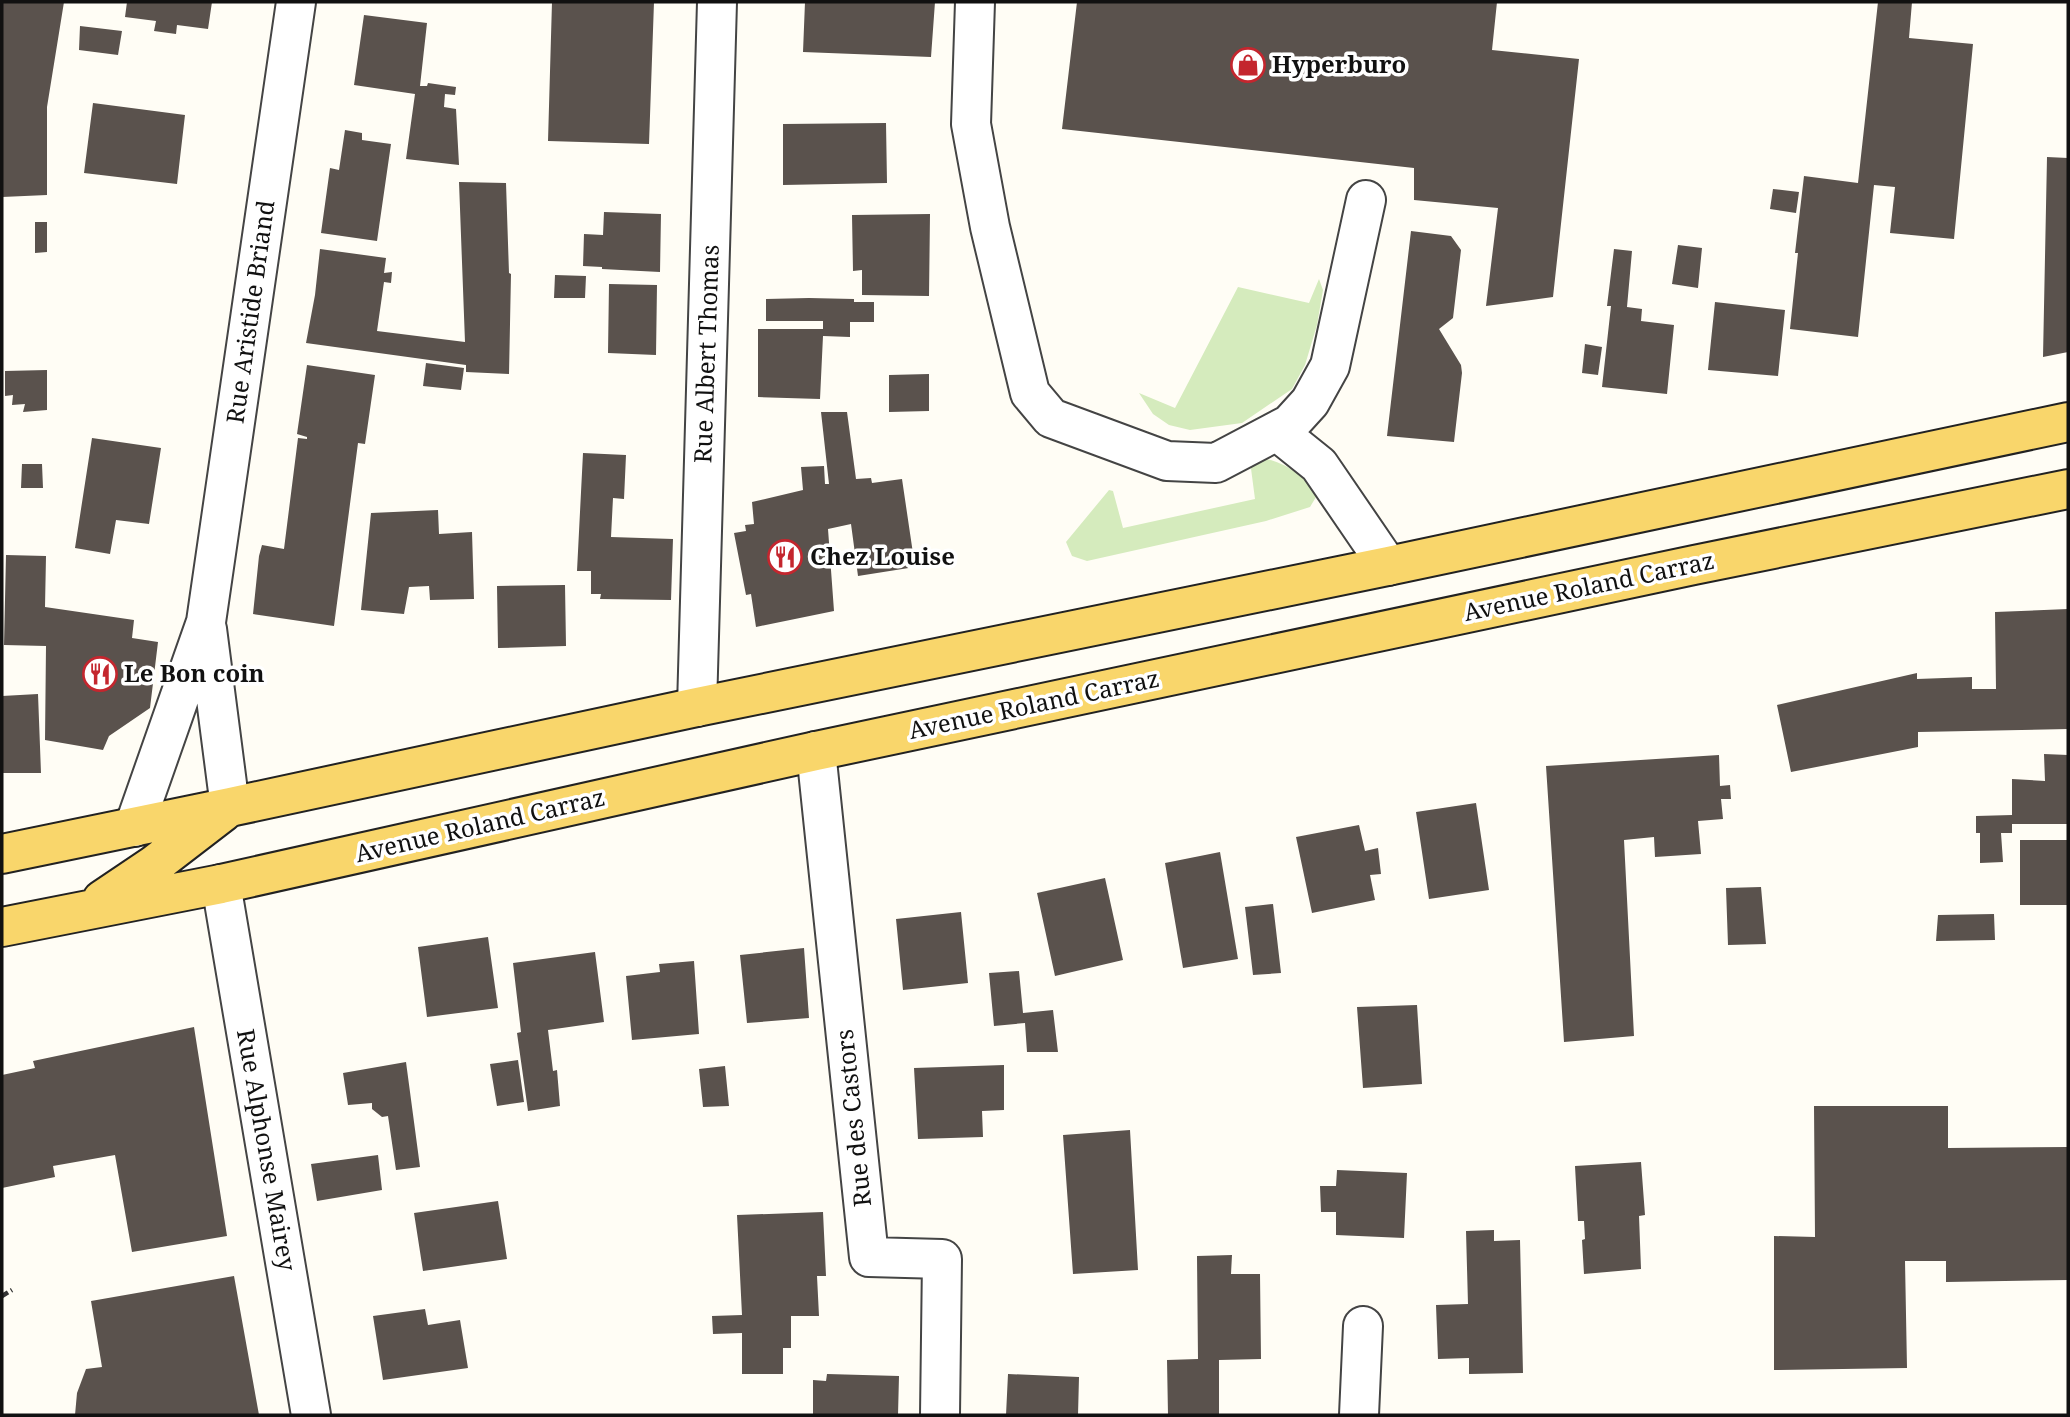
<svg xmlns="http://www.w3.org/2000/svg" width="2070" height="1417" font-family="'Noto Serif',serif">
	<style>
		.green { fill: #d5ebbd }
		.building { fill: #5a524d }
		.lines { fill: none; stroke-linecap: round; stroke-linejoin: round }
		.minor-casing { stroke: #444; stroke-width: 42 }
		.major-casing { stroke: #222; stroke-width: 42 }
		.path { stroke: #333; stroke-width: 4.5; stroke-dasharray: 7 3.5; stroke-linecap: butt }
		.minor { stroke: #fff; stroke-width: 38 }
		.major { stroke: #f9d66b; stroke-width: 38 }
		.labels { text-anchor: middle; stroke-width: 7; stroke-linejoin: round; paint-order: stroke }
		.poi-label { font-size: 24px; font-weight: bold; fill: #111; stroke: #fff; text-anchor: start }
		.street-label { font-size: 24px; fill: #111; stroke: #fff }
	</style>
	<rect width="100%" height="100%" fill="#fffdf5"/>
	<path class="green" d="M1319,279L1323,290L1317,325L1305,365L1292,389L1242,423L1190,430L1169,425L1153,414L1139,393L1175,408L1238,287L1309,303Z
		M1263,458C1285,463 1306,475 1316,497L1310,507L1266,521L1087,561L1072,556L1066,542L1109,490L1113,491L1123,528L1255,499L1250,461Z"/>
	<path class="building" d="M2,2H64L47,107V195L2,197Z
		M127,2H212L208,29L177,25L176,34L154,31L156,21L125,17Z
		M552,2H654L649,144L548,141Z
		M805,2H935L931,57L803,52Z
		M1077,2H1497L1492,50L1579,59L1553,297L1486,306L1498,208L1414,200V168L1062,129Z
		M1878,2H1912L1909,38L1973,44L1954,239L1890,233L1895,187L1874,185L1858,337L1790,329L1798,253H1795L1804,176L1858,183Z
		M364,15L427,23L420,86H427L428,83L456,87L455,95L445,94L444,107L456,109L459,165L406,159L415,94L354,85Z
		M80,26L122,31L118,55L79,50Z
		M93,103L185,115L177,184L84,173Z
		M886,123L887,183L783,185V124Z
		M345,130L362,133V140L391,144L377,241L321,233L330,168L339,170Z
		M2047,157L2068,158V352L2043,357Z
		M459,182L506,183L509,273L511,274L509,374L466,372V365L306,343L315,295L320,249L386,258L384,273L392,272L391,283L384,282L377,331L465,342Z
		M1773,189L1799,192L1796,213L1770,209Z
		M604,212L661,214L660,272L602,269V267L583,266L584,234L603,235Z
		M930,214L929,296L862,295V270L853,271L852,215Z
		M35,222H47V252L35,253Z
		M1411,231L1451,236L1461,250L1453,318L1439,329L1461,365L1462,373L1454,442L1387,436Z
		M1678,245L1702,248L1698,288L1672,284Z
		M1614,249L1632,251L1627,307L1642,309L1641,321L1674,325L1667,394L1602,387L1611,306H1607Z
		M555,275L586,276L585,298H554Z
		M609,284L657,285L656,355L608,353Z
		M809,298L854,299V302H874V322H850V337L823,336L820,399L758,397V329H823V321H766V299Z
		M1715,302L1785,310L1778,376L1708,370Z
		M1585,344L1602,347L1598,375L1582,373Z
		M426,363L464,368L461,390L423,386Z
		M307,365L375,375L365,444L358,443L334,626L253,614L259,556L262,545L284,549L298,438L307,439V437L297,434Z
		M47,370V410L23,412L25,404L12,405L13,395L5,396V371Z
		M929,374V411L889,412V375Z
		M821,412H847L856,479L871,478L872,483L902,479L915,567L858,576L851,524L828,529L834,611L756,627L751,594L746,595L734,533L746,531L745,525L754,524L752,502L803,490L801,467L824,466L825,484H829Z
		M92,438L161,448L149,524L116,520L110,554L75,548Z
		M583,453L626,455L624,499L613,498L611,537L673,539L671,600L600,599L601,594H591V571H577Z
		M22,464H42L43,488H21Z
		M438,510L439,534L472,532L474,599L430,600L429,586L409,587L404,614L361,610L371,513Z
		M6,555L46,556L45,607L134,620L132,638L158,642L150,708L109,736L103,750L45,740L46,646L4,645Z
		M565,585L566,646L498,648L497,586Z
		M2068,609V729L1918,732V747L1791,772L1777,705L1917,673V679L1972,677V689H1996L1995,612Z
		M38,694L41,773H2V696Z
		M2044,754L2068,755V824H2012V833H2001L2003,862L1980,863V833H1976V816L2012,815V779L2045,781Z
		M1719,755L1720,786L1730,785L1731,799H1721L1723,819L1698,821L1701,854L1655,857L1654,837L1624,840L1634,1036L1564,1042L1546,766Z
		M1476,803L1489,890L1429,899L1416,812Z
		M1359,825L1365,851L1378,848L1381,874L1370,875L1375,900L1312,913L1296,837Z
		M2020,840H2068V905H2020Z
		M1220,852L1238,959L1183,968L1165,863Z
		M1105,878L1123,960L1055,976L1037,893Z
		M1761,887L1766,944L1728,945L1726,888Z
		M1273,904L1281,973L1253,975L1245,907Z
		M961,912L968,983L903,990L896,919Z
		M1994,914L1995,940L1936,941L1938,915Z
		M488,937L498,1008L427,1017L418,947Z
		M804,948L809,1018L747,1023L740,955Z
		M595,952L604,1022L548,1030L553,1071L557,1070L560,1106L528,1111L517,1033L521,1032L513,963Z
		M694,961L699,1034L632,1040L626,976L660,972L659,964Z
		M1019,971L1023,1013L1053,1010L1058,1052H1027L1025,1023L994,1026L989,973Z
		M1417,1005L1422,1084L1363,1088L1357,1007Z
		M194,1027L227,1236L132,1252L115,1155L53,1166L55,1177L2,1188V1075L35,1068L33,1061Z
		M518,1060L524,1102L497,1106L490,1064Z
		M406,1062L420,1167L396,1170L388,1116L382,1117L372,1109V1103L348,1105L343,1073Z
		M1004,1065V1110L982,1111L983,1137L918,1139L914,1068Z
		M725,1066L729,1106L703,1107L699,1069Z
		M1814,1106H1948V1148L2068,1147V1280L1946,1282V1261H1905L1907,1368L1774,1370V1236L1815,1237Z
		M1130,1130L1138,1270L1073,1274L1063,1135Z
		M378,1155L382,1190L317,1201L311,1164Z
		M1641,1162L1645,1215L1639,1216L1641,1269L1584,1274L1582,1240L1585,1239L1584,1221H1578L1575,1166Z
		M1337,1170L1407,1173L1404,1238L1336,1235V1212H1321L1320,1186H1336Z
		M498,1201L507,1259L423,1271L414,1213Z
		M823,1212L826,1276H817L819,1316H791V1348H783V1374H742V1333L713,1334L712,1316L742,1315L737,1215Z
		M1494,1230V1241L1520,1240L1523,1373L1469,1374V1358L1438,1359L1436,1305L1468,1304L1466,1231Z
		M1232,1255L1231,1274H1260L1261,1359L1219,1360V1415H1168L1167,1360L1198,1359L1197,1256Z
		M234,1276L259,1415H75L77,1393L86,1369L102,1367L91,1301Z
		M425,1309L428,1325L460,1320L468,1368L383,1380L373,1316Z
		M827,1374L899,1376L898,1415H813V1380L826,1381Z
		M1008,1374L1079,1377L1078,1415H1006Z"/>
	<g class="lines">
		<g class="minor-casing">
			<path id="minor" d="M975,2L971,124L990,227L1030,393L1051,418L1167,461L1216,463L1290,424L1310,402L1330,366L1366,200
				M1278,432L1319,465L1388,566
				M207,629L230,807
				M697,707L717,2
				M816,751L869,1257L942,1259L940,1415
				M134,827L206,622L296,2
				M221,884L311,1415
				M1359,1415L1363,1326"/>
		</g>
		<g class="major-casing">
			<path id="major" d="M2,854L230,807L697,707L1388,566L2068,422
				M102,900L154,865L223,812
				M2,927L221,884L816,751L1694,565L2068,489"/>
		</g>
		<path class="path" d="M2,1296L12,1290"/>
		<use href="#minor" class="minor"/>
		<use href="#major" class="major"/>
	</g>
	<defs>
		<g id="shop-ring" transform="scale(1.75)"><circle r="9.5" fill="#fff" stroke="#c4262e" stroke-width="1.5"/><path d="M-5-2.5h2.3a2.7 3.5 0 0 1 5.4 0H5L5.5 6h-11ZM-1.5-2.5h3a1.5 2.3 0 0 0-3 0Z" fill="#c4262e"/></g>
		<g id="restaurant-ring" transform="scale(1.75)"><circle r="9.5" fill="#fff" stroke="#c4262e" stroke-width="1.5"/><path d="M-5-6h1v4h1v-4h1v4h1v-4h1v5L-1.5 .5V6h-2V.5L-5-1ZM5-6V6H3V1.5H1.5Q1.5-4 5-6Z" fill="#c4262e"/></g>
	</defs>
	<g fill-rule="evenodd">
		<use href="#shop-ring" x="1248" y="65"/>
		<use href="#restaurant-ring" x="785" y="557"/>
		<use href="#restaurant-ring" x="100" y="674"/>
	</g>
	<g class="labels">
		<g class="poi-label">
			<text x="1272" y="73">Hyperburo</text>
			<text x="810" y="565">Chez Louise</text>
			<text x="124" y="682">Le Bon coin</text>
		</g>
		<g class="street-label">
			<text transform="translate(251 312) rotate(-82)" y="8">Rue Aristide Briand</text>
			<text transform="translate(707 354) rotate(-88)" y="8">Rue Albert Thomas</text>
			<text transform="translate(1589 587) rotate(-12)" y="8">Avenue Roland Carraz</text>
			<text transform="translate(1034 705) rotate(-12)" y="8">Avenue Roland Carraz</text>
			<text transform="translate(480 826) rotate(-13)" y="8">Avenue Roland Carraz</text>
			<text transform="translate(854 1118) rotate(-96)" y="8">Rue des Castors</text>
			<text transform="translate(266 1150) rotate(80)" y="8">Rue Alphonse Mairey</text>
		</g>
	</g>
	<rect width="2070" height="1417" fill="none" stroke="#111111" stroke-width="7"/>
</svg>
